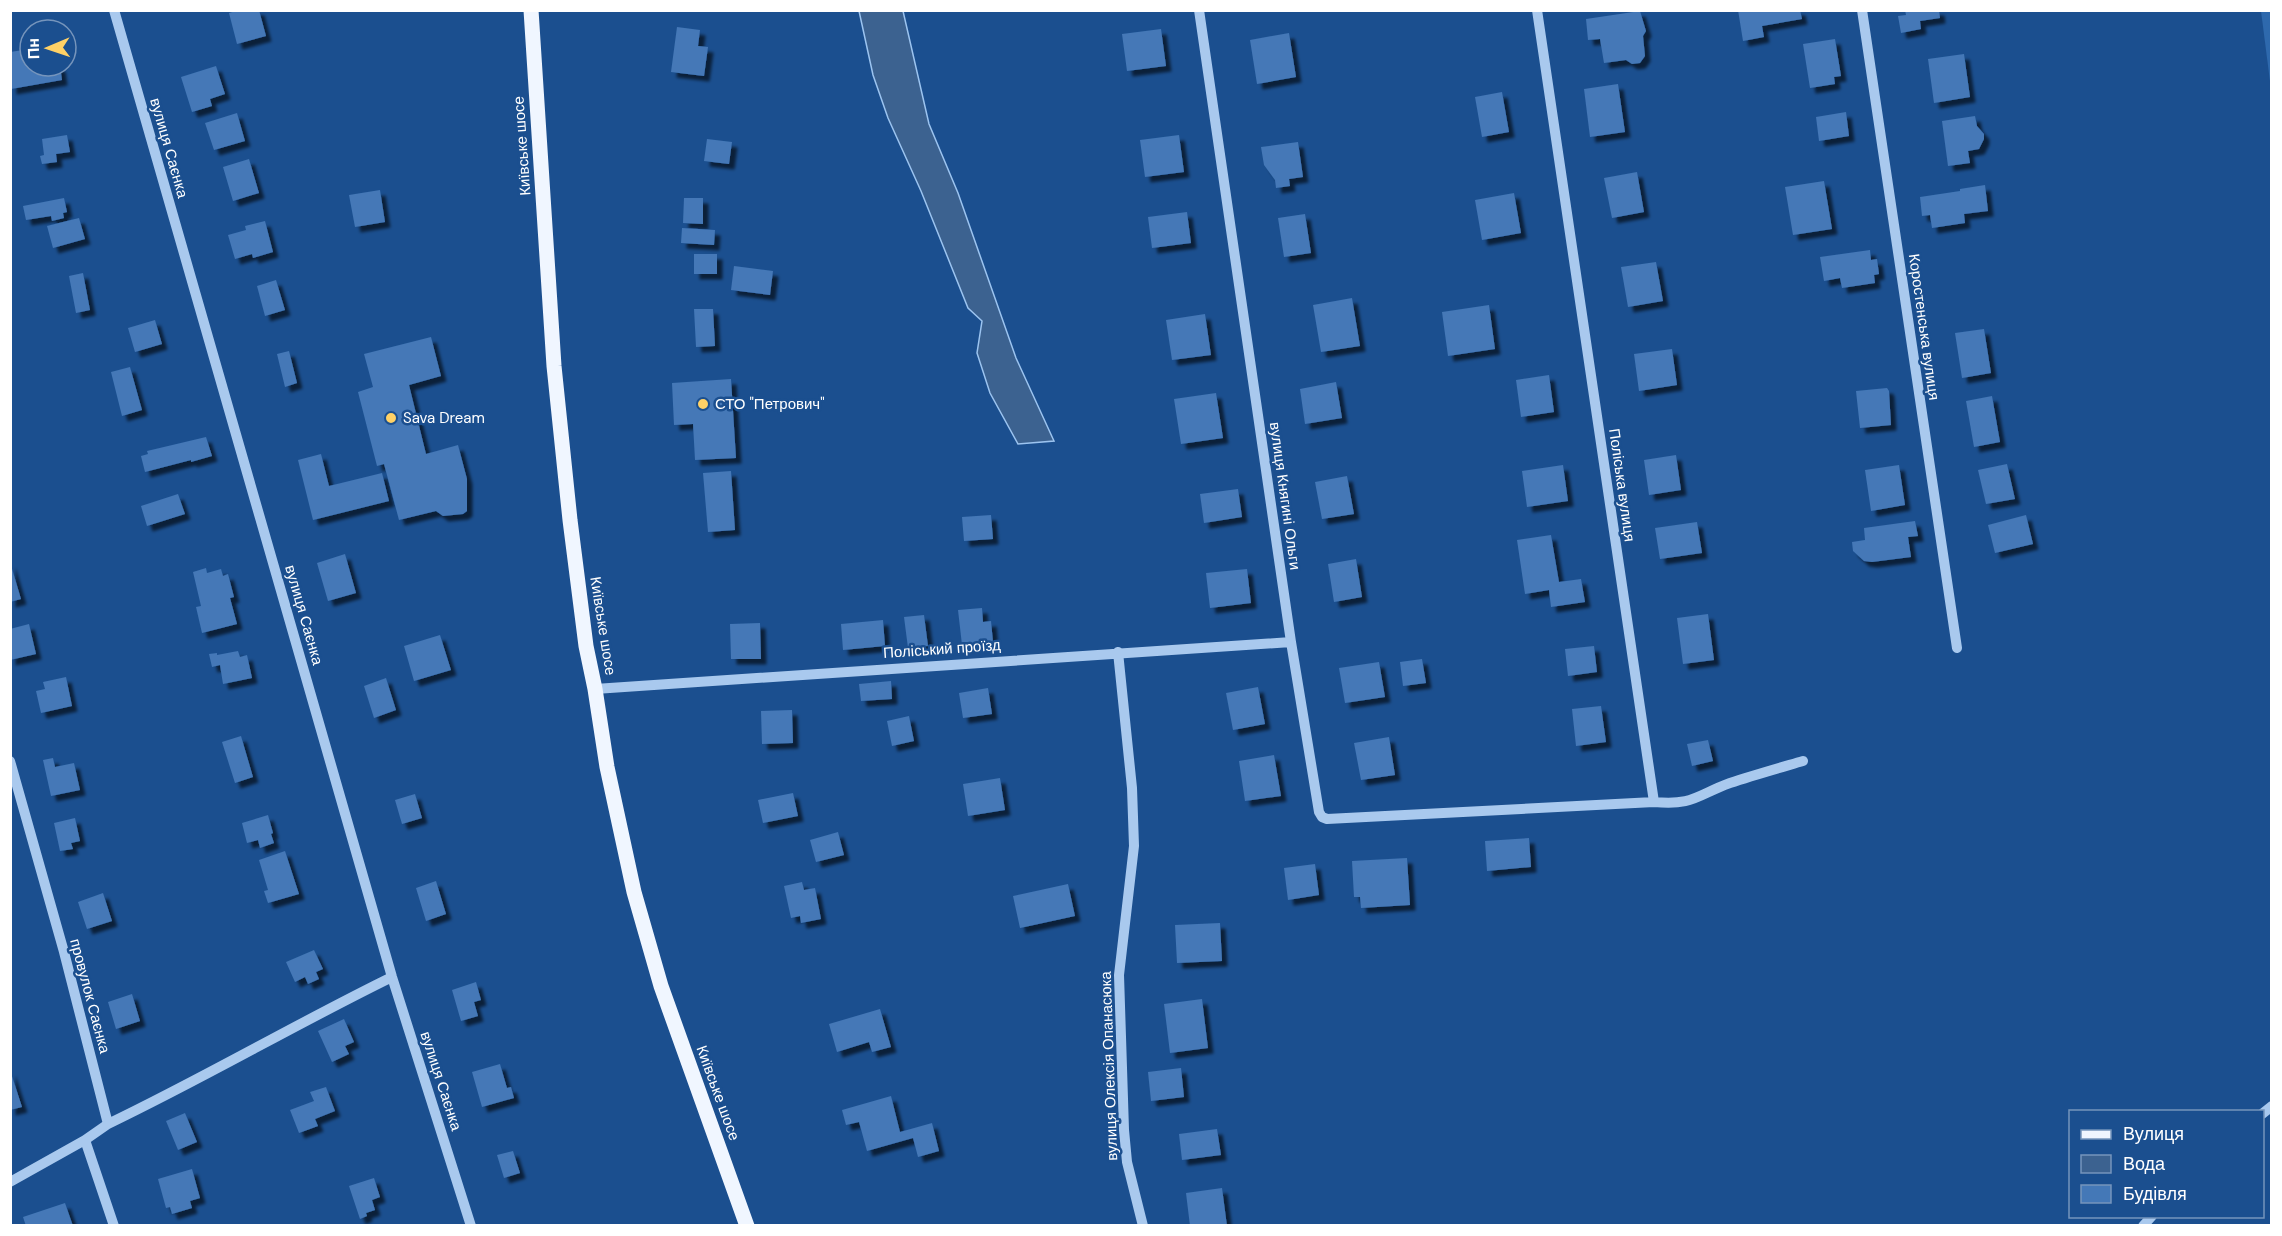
<svg xmlns="http://www.w3.org/2000/svg" width="2282" height="1236" font-family="'DM Sans',sans-serif">
	<style>
		.green { fill: #2e69ad }
		.water { fill: #3c6290; stroke: #9cc4f0; stroke-width: 1.5 }
		.building { fill: #4478b7; filter: url(#shadow) }
		.lines { fill: none; stroke-linecap: round; stroke-linejoin: round }
		.minor { stroke: #a9c9ee; stroke-width: 10 }
		.major { stroke: #f0f6ff; stroke-width: 15 }
		.poi-dot { fill: #ffd166; stroke: #1b4f8f; stroke-width: 2 }
		.labels { text-anchor: middle; stroke-width: 5; stroke-linejoin: round; paint-order: stroke }
		.street-label { font-size: 15px; fill: #fff; stroke: #1b4f8f }
		.poi-label { font-size: 15px; fill: #fff; stroke: #1b4f8f; text-anchor: start }
	</style>
	<defs>
		<filter id="shadow"><feDropShadow dx="5.5" dy="5.5" stdDeviation="1.5" flood-color="#0009"/></filter>
	</defs>
	<rect width="100%" height="100%" fill="#1b4f8f"/>
	<path class="green" d="M2261,11H2271V89Z"/>
	<path class="water" d="M859,11H903L929,124L958,193L1016,358L1054,441L1018,444L990,393L977,353L982,321L968,308L921,191L888,118L873,75Z"/>
	<path class="building" d="M239,10H259L266,36L237,44L229,13Z
		M1738,10H1800L1802,19L1762,26L1764,37L1743,41Z
		M1905,10H1939L1940,18L1920,21L1921,29L1901,33L1898,16L1906,15Z
		M1640,11L1646,31L1643,36L1645,56L1640,63L1632,64L1626,60L1604,63L1600,39L1588,40L1586,19Z
		M677,27L700,30L698,46L708,47L704,76L671,72Z
		M1161,29L1166,66L1127,71L1122,34Z
		M1289,33L1296,77L1257,84L1250,40Z
		M1835,39L1841,76L1834,77L1835,84L1810,88L1803,44Z
		M30,49V66H60L62,80L11,89L10,52Z
		M1964,54L1970,97L1934,103L1928,59Z
		M216,66L225,94L210,99L212,106L192,112L181,77Z
		M1618,84L1625,132L1590,137L1584,89Z
		M1502,92L1509,132L1482,137L1475,97Z
		M1846,112L1849,136L1819,141L1816,117Z
		M237,113L245,141L214,150L205,123Z
		M1975,116L1977,126L1984,134V139L1979,149L1968,151L1970,163L1948,166L1942,121Z
		M67,135L70,152L56,154L57,162L42,164L40,156L44,155L42,139Z
		M1179,135L1184,172L1145,177L1140,140Z
		M707,139L732,142L729,164L704,161Z
		M1298,142L1303,177L1289,179L1290,186L1276,188L1275,180L1264,165L1261,147Z
		M249,159L259,193L233,201L223,167Z
		M1637,172L1644,212L1612,218L1604,178Z
		M1824,181L1832,229L1793,235L1785,187Z
		M1985,185L1988,211L1964,214L1965,223L1932,228L1930,215L1922,216L1920,197L1960,191V189Z
		M380,190L385,222L355,227L349,195Z
		M1514,193L1521,233L1482,240L1475,200Z
		M64,198L67,212L63,213L64,218L52,221L51,216L26,220L23,206Z
		M684,198H703V224L683,223Z
		M1187,212L1191,243L1152,248L1148,217Z
		M1305,214L1311,253L1284,257L1278,218Z
		M79,218L85,239L53,248L47,226Z
		M265,221L273,252L253,258L252,254L235,259L228,235L246,230L245,226Z
		M682,228L715,230L714,245L681,243Z
		M1870,250L1871,260L1877,259L1879,274L1874,275L1875,283L1842,288L1840,278L1824,281L1820,257Z
		M694,254H717V274H694Z
		M1656,262L1663,301L1628,307L1621,267Z
		M734,266L773,271L770,295L731,290Z
		M83,273L90,310L76,313L69,276Z
		M276,280L285,310L265,316L257,286Z
		M1352,298L1360,346L1321,352L1313,305Z
		M1489,305L1495,349L1448,356L1442,312Z
		M694,309H713L715,346L696,347Z
		M1205,314L1211,355L1172,360L1166,320Z
		M155,320L162,344L135,352L128,328Z
		M1984,329L1991,373L1962,378L1955,333Z
		M431,337L441,376L409,385L426,454L458,445L467,479V511L463,514L443,516L436,511L399,520L384,464L377,466L358,392L373,387L364,354Z
		M1672,349L1677,385L1639,391L1634,354Z
		M289,351L297,383L285,387L277,354Z
		M130,367L142,410L122,416L111,372Z
		M1549,375L1554,412L1521,417L1516,380Z
		M731,379L736,458L695,460L693,424L674,425L672,383Z
		M1336,382L1342,418L1305,424L1300,389Z
		M1887,388L1889,391L1891,425L1860,428L1856,391Z
		M1216,393L1223,438L1181,444L1174,399Z
		M1992,396L2000,442L1974,447L1966,401Z
		M206,437L212,456L191,462V460L145,472L141,456L148,454L147,451Z
		M321,454L329,486L382,473L389,501L313,520L298,460Z
		M1676,455L1681,490L1649,495L1644,460Z
		M2007,464L2015,499L1986,504L1978,470Z
		M1563,465L1568,501L1527,507L1522,471Z
		M1899,465L1905,505L1871,511L1865,470Z
		M731,471L735,530L708,532L703,473Z
		M1347,476L1354,514L1322,519L1315,482Z
		M1238,489L1242,517L1204,523L1200,494Z
		M178,494L185,514L147,526L141,506Z
		M991,515L993,539L964,541L962,517Z
		M2026,515L2033,544L1995,553L1988,525Z
		M1915,521L1918,536L1908,537L1911,557L1872,562L1864,561L1853,551L1852,542L1865,540L1864,528Z
		M1697,522L1702,553L1660,559L1655,528Z
		M1551,535L1559,582L1581,579L1585,602L1551,607L1549,590L1525,594L1517,540Z
		M345,554L356,593L328,601L317,563Z
		M1356,559L1362,597L1334,602L1328,564Z
		M10,562L21,599L10,602Z
		M206,568L207,573L221,569L223,576L228,574L234,597L230,598L237,624L202,633L196,607L201,606L193,572Z
		M1247,569L1251,603L1210,608L1206,573Z
		M982,608L983,622L991,621L993,642L962,645L958,610Z
		M1708,614L1714,660L1683,664L1677,618Z
		M924,615L928,646L908,648L904,617Z
		M883,620L885,646L843,650L841,624Z
		M760,623L761,659H731L730,624Z
		M29,624L36,654L10,660V629Z
		M440,635L451,670L414,681L404,646Z
		M1594,646L1597,672L1568,676L1565,649Z
		M238,651L240,657L247,655L252,678L223,684L220,665L212,667L209,654L217,653V655Z
		M1422,659L1426,683L1403,686L1400,662Z
		M1379,662L1385,697L1345,703L1339,668Z
		M66,677L72,706L41,713L36,691L45,689L43,682Z
		M386,678L396,710L374,718L364,686Z
		M891,681L892,699L861,701L859,684Z
		M1258,687L1265,724L1233,730L1226,693Z
		M988,688L992,714L963,718L959,693Z
		M1601,706L1606,742L1576,746L1572,709Z
		M792,710L793,743L762,744L761,711Z
		M909,716L914,741L892,746L887,721Z
		M241,736L253,777L235,783L222,742Z
		M1389,737L1395,775L1361,780L1354,743Z
		M1708,740L1713,761L1692,766L1687,744Z
		M1274,755L1281,796L1245,801L1239,761Z
		M53,758L55,767L74,763L80,790L51,796L43,760Z
		M1000,778L1005,810L968,816L963,784Z
		M793,793L798,816L763,823L758,800Z
		M415,794L422,818L402,824L395,800Z
		M268,815L273,833L271,834L274,843L260,848L258,840L247,843L242,823Z
		M75,818L80,841L71,843L73,849L60,851L54,823Z
		M838,832L844,855L816,862L810,840Z
		M1529,838L1531,867L1487,871L1485,841Z
		M285,851L299,894L268,903L264,891L268,890L259,860Z
		M1407,858L1410,905L1361,908L1360,897H1354L1352,861Z
		M1315,864L1319,895L1288,900L1284,868Z
		M436,881L446,914L426,921L416,888Z
		M802,882L804,890L815,888L821,919L801,923L800,916L791,918L784,886Z
		M1068,884L1075,916L1020,928L1013,896Z
		M103,893L112,921L87,929L78,902Z
		M1220,923L1222,961L1177,963L1175,925Z
		M314,950L323,969L316,972L319,979L308,984L305,977L295,982L286,962Z
		M476,982L481,1000L474,1002L478,1016L461,1021L452,990Z
		M132,994L140,1021L116,1029L108,1002Z
		M1202,999L1208,1048L1170,1053L1164,1004Z
		M880,1009L891,1047L872,1052L869,1042L837,1052L829,1024Z
		M344,1019L354,1042L345,1046L349,1054L332,1062L318,1031Z
		M500,1064L507,1088L511,1087L514,1098L482,1107L472,1072Z
		M1181,1068L1184,1097L1151,1101L1148,1072Z
		M10,1070L22,1107L10,1110Z
		M326,1087L335,1111L315,1119L318,1126L299,1133L290,1110L314,1101L310,1092Z
		M891,1096L900,1132L932,1123L939,1151L918,1157L913,1138L867,1151L859,1122L846,1125L842,1110Z
		M185,1113L197,1142L178,1150L166,1121Z
		M1217,1129L1221,1155L1182,1160L1179,1134Z
		M513,1151L520,1173L504,1178L497,1155Z
		M192,1169L200,1198L190,1201L192,1208L172,1214L170,1207L166,1208L158,1179Z
		M374,1178L380,1197L372,1200L375,1210L366,1213L367,1216L360,1219L349,1186Z
		M1222,1188L1227,1226H1190L1186,1193Z
		M65,1203L73,1226H26L23,1217Z"/>
	<g class="lines">
		<path class="minor" d="M114,10L392,977L471,1226
			M1199,10L1291,642L1319,812L1322,817L1327,819L1654,802C1693,806 1697,795 1730,783C1754,775 1779,768 1803,761
			M1537,10L1654,802
			M1862,10L1957,648
			M1118,652L1132,788L1134,846L1119,975L1124,1130L1127,1162L1143,1226
			M595,689L1291,642
			M10,761L64,952L108,1124L85,1140L114,1226
			M2262,1114L2272,1106
			M108,1124C204,1078 296,1024 392,977
			M10,1182L85,1140
			M2143,1226L2152,1216"/>
		<path class="major" d="M531,10L554,366L570,520L586,646L595,689L607,767L634,892L661,986L747,1226"/>
	</g>
	<g class="poi-dot">
		<circle cx="703" cy="404" r="6"/>
		<circle cx="391" cy="418" r="6"/>
	</g>
	<g class="labels">
		<g class="street-label">
			<text transform="translate(522 146) rotate(-94)" y="5">Київське шосе</text>
			<text transform="translate(169 148) rotate(74)" y="5">вулиця Саєнка</text>
			<text transform="translate(1924 327) rotate(82)" y="5">Коростенська вулиця</text>
			<text transform="translate(1622 485) rotate(82)" y="5">Поліська вулиця</text>
			<text transform="translate(1285 496) rotate(82)" y="5">вулиця Княгині Ольги</text>
			<text transform="translate(304 615) rotate(74)" y="5">вулиця Саєнка</text>
			<text transform="translate(603 626) rotate(81)" y="5">Київське шосе</text>
			<text transform="translate(942 649) rotate(-4)" y="5">Поліський проїзд</text>
			<text transform="translate(90 996) rotate(75)" y="5">провулок Саєнка</text>
			<text transform="translate(1109 1066) rotate(-92)" y="5">вулиця Олексія Опанасюка</text>
			<text transform="translate(441 1081) rotate(72)" y="5">вулиця Саєнка</text>
			<text transform="translate(718 1093) rotate(70)" y="5">Київське шосе</text>
		</g>
		<g class="poi-label">
			<text x="715" y="409">СТО "Петрович"</text>
			<text x="403" y="423">Sava Dream</text>
		</g>
	</g>
	<rect width="2282" height="1236" fill="none" stroke="#ffffff" stroke-width="24"/>
	<rect x="2069" y="1110" width="195" height="108" fill="#1b4f8f" stroke="#7695bc" stroke-width="1.5"/>
	<rect x="2081" y="1130" width="30" height="9" fill="#f0f6ff" stroke="#7695bc" stroke-width="1.5"/>
	<text x="2123" y="1140" font-size="18" fill="#ffffff">Вулиця</text>
	<rect x="2081" y="1155" width="30" height="18" fill="#3c6290" stroke="#7695bc" stroke-width="1.5"/>
	<text x="2123" y="1170" font-size="18" fill="#ffffff">Вода</text>
	<rect x="2081" y="1185" width="30" height="18" fill="#4478b7" stroke="#7695bc" stroke-width="1.5"/>
	<text x="2123" y="1200" font-size="18" fill="#ffffff">Будівля</text>
	<g transform="translate(48 48) rotate(268)"><circle r="28" fill="#1b4f8f" stroke="#7695bc" stroke-width="1.5"/>
	<path d="M0-4.5L10 22L0 15L-10 22Z" fill="#ffd166"/>
	<text y="-9" font-size="16" font-weight="bold" text-anchor="middle" fill="#ffffff">Пн</text>
	</g>
</svg>
